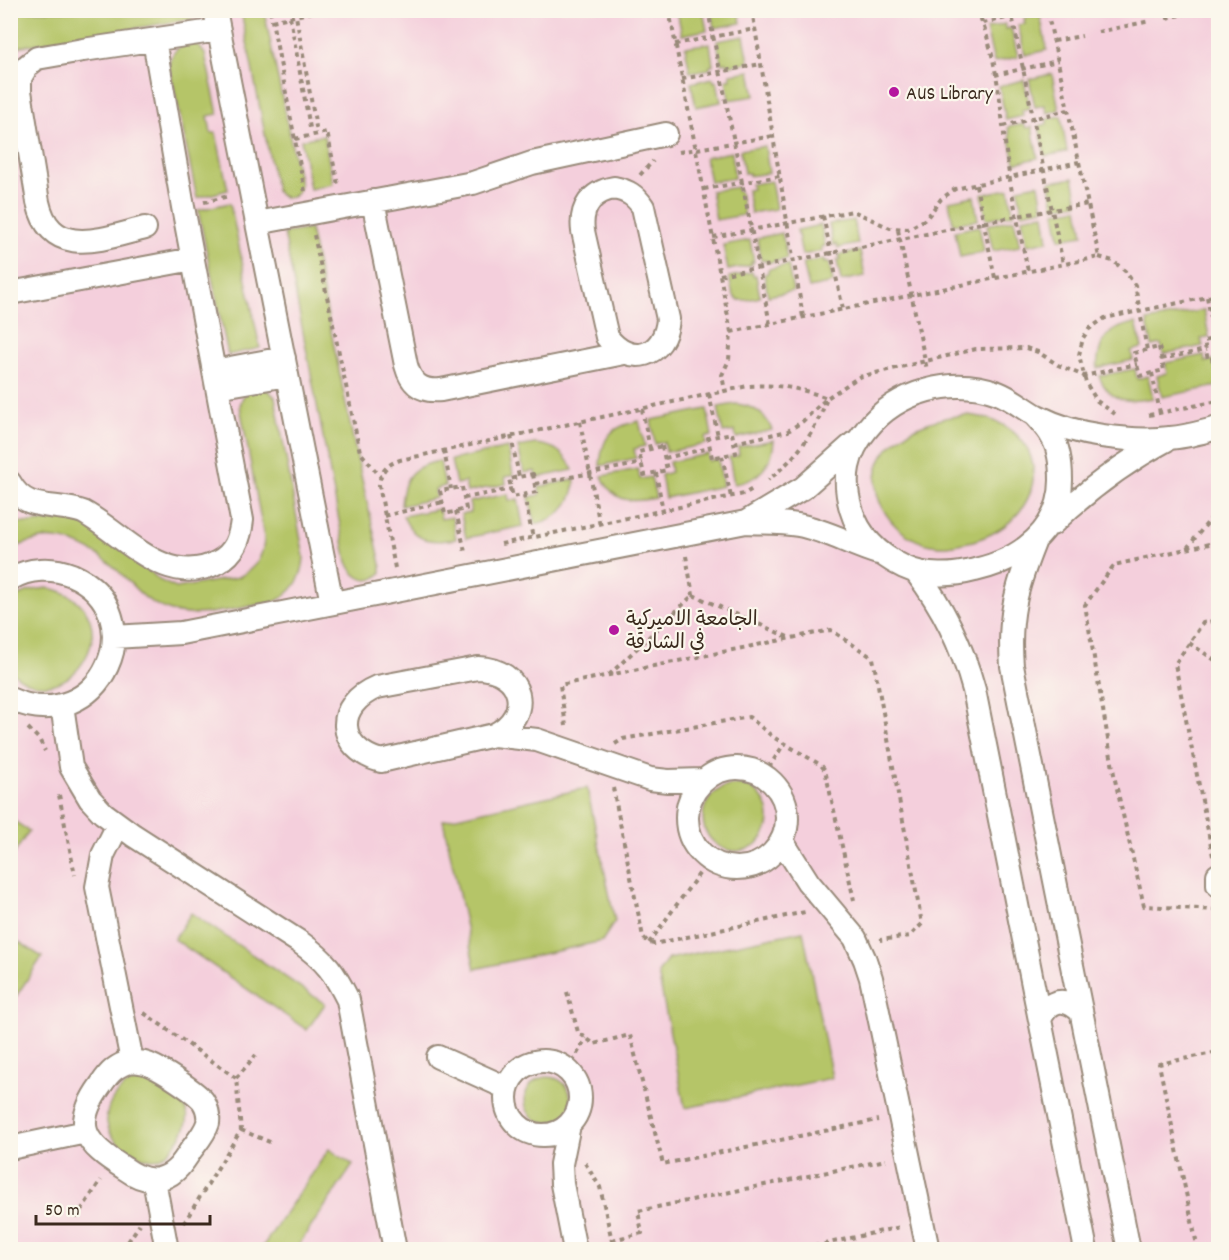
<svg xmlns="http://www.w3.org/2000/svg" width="1229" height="1260" font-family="Dekko,'Playpen Sans Arabic',sans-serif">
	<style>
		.built { fill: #f4cfdc }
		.green { fill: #b5c568; stroke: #787843; stroke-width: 1.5 }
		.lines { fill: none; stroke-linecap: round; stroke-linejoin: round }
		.minor-casing { stroke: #998a7a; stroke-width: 26 }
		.path { stroke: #998a7a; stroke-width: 4; stroke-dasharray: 4.5 4.5; stroke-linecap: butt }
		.minor { stroke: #fff; stroke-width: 22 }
		.poi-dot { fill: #b5179e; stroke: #fbf7ec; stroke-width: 2 }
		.labels { text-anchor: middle; stroke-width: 4.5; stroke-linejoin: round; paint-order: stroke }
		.poi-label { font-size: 20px; fill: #3b2a1e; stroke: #fbf7ec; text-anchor: start }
	</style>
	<rect width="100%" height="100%" fill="#fbf7ec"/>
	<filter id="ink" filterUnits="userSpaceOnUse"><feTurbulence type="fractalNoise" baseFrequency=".0167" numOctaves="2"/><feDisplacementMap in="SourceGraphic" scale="12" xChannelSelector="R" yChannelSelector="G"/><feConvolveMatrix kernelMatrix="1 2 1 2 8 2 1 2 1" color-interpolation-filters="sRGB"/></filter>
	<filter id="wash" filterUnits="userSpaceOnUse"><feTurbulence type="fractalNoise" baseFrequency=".008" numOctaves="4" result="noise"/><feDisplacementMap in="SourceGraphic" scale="24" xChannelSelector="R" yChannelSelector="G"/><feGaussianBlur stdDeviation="1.35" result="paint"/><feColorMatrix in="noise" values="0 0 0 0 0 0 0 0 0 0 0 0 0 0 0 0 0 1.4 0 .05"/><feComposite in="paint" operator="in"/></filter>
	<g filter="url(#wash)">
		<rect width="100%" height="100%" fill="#f7ebd7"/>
		<path class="built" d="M11,11H1218V1249H11Z"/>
		<path class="green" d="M191,10L193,19L11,48V11Z
			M241,11H264L300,185C297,199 285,202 276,191Z
			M677,11H703L707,30L682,35Z
			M711,11H739L741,23L714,28Z
			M1040,15L1047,50L1025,55L1018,25L1025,24L1024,18Z
			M1005,24L1006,29L1011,28L1018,57L994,62L986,29Z
			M744,36L749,62L728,66L726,62L721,63L717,41Z
			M710,43L713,65L710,66V69L690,72L685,47Z
			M194,44L199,46L205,54L218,114L208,116L211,133H216L228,190L197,198L169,64C173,49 179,45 194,44Z
			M750,71L755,96L729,100L726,79H731L730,74Z
			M1052,74L1059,110L1047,113L1045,105L1035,107L1029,79Z
			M713,78L714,82L717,81L721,102L696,107L691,83Z
			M1024,80L1030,108L1022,110L1023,116L1006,120L999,86Z
			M1061,116L1067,152L1045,156L1039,126L1047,124V119Z
			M1024,124L1026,128L1032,127L1038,158L1015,163L1008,127Z
			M324,135L333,184L310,189L301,140Z
			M765,146L769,173L749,176V173H744L740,150Z
			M732,152L734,178L710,182L705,157Z
			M1073,178L1078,203L1054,207L1050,182Z
			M771,181L776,209L751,213L747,190L752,189L751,184Z
			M1039,184L1043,209L1022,213L1018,188Z
			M737,187V191H740L744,215L716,220L711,191Z
			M1009,189L1013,214L986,219L982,194Z
			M974,196L978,220L953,224L949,201Z
			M230,203L260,348L228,355L198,210Z
			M1078,208L1083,235L1060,239L1055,212Z
			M1044,214L1048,241L1027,245L1022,218Z
			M1014,219L1020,246L993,251L987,225Z
			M854,220L858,244L838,248L837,244L833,245L829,224Z
			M821,225L825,246L821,247L822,251L802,255L797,230Z
			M979,226L984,252L960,257L955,231Z
			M310,229L356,453L381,564V573C367,588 353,576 347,562L284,233Z
			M782,233L787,259L766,263V260L761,261L757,238Z
			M750,240L754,262H751L752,265L728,270L723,245Z
			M860,251L865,276L841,281L837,261L840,260L839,255Z
			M824,259V263L829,262L833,283L809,288L803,263Z
			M788,265L793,291L768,296L764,274L768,273V269Z
			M752,272L753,276L756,275L760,297C735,303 734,303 729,277Z
			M1204,310L1209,337L1201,339L1203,346L1163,354L1161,344L1152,346L1147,321Z
			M1136,323L1142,348L1131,351L1133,360L1097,368C1099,339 1107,328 1136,323Z
			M1204,355L1205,362L1214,360L1218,386L1162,397L1157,376L1167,373L1165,363Z
			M1135,369L1137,379L1148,376L1153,398C1128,403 1110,403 1099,376Z
			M264,387L275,397L304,557C303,578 293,593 274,602C247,606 199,619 174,612C142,602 138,589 116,569C97,551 68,536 41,539C30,541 21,545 11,549V522L30,523L65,519L89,526L142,563L159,580L176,588L239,577C256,568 264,556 264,537L240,406C243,391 250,389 264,387Z
			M735,404C753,405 765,413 772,430L736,438L735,431L723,433L718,407Z
			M707,409L712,436L705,437L706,444L666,452L664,442L655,444L651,420Z
			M966,415C1053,421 1056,517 973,541C959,544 946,548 932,545C890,538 857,486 888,449C906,427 939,417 966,415Z
			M639,421L645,446L634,449L636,458L600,466C602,437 610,427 639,421Z
			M774,440C773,464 759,481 734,484L729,457L739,455L738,447Z
			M535,444C554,445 565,453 573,470L536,478L535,471L524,473L518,447Z
			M508,448L513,475L505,477L506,484L467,492L465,482L456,484L451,460Z
			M708,454L709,461L718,459L723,486L665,498L661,475L671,472L669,462Z
			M440,461L445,486L435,489L436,498L401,506C403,477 411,466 440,461Z
			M638,469L640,479L651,477L656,498C631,503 613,503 602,476Z
			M575,479C574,504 559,519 535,524L529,497L540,495L539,487Z
			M508,494L509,501L518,499L523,526L466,538L461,514L471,512L469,502Z
			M439,509L441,519L452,517L456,539C431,543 415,543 403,516Z
			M50,588C139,611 68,725 11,671V602C21,591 35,589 50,588Z
			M703 818a33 33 0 1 1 66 0a33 33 0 1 1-66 0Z
			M587,788L615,921L602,941L475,969L443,820Z
			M11,819L29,831L11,858Z
			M191,913L325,1004L307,1030L174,939Z
			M803,931L832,1078L685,1108L658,973L668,959Z
			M19,942L42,957L11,1004V955Z
			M525 1100a23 23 0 1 1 46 0a23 23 0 1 1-46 0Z
			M138,1080C151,1080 157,1085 167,1091C189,1105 194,1117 179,1139C164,1161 154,1165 130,1151C124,1147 117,1144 113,1137C97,1114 115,1087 138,1080Z
			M329,1149L353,1165L296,1249H261Z"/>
	</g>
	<g filter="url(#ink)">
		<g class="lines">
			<g class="minor-casing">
				<path id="minor" d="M215,10L332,603
					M614,188C628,191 635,195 643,207L668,319C665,357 630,368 607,337L583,231C580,208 591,192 614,188Z
					M373,201L406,365C411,384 422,392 441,390L624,353
					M257,223L473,183L532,163L666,134
					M145,228C104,238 51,261 38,202L20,91V78L27,66L37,58L83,50L219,30
					M10,293L193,259
					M214,371L284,358
					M217,387L287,375
					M1035,415C1041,422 1048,429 1052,437C1060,450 1061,466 1061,480C1061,530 1020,560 975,570C953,576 925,577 904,567C879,555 859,536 851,509C842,478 847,453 867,429C897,391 953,376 998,393C1013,399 1024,409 1037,416C1057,426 1080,433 1102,436C1123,439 1148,441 1170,438C1186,437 1202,432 1218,428
					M10,483C26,513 55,502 83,512C124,534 166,590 218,562C235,553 240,538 242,520L183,207L154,40
					M746,522L803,488L854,443
					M1052,524C1088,489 1123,463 1168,439
					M1034,543C1016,588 1008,617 1012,666L1129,1250
					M916,572C944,608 962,646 974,690L1086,1250
					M10,579C29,568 52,567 72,575C156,612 102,740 10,699
					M114,637L181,633L746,522C763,523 781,522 798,525C826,530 851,545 878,553
					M478,668C523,669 534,715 494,735L381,761C336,748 334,705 377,687Z
					M62,705L71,767L90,799L103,813L133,835L301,943C326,961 334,972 348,1000L395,1250
					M494,735L537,740L650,779L668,781L703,780
					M687 818a50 50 0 1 1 100 0a50 50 0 1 1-100 0Z
					M118,825L103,855L97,887L132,1061
					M782,841L808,882L855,938L865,960L871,978L928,1250
					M1218,875V885
					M1040,1019C1050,999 1065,996 1081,1012
					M438,1057L507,1088
					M506 1098a37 37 0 1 1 74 0a37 37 0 1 1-74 0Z
					M132,1061C138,1062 145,1062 150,1065C161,1069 196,1092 203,1101C207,1107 209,1116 208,1123C205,1133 197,1142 191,1150C184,1161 176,1174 162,1178C148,1183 135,1176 124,1168C85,1144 71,1126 101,1085C110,1071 117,1065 132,1061Z
					M569,1125L561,1164L562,1184L575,1250
					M10,1148L86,1132
					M154,1180L167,1250"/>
			</g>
			<path class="path" d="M270,10L305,192
				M669,10L731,332L729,360L722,375L725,391
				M708,10L770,324
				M752,10L803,317
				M977,10C999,58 1001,116 1008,167C1013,202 1021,237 1028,271
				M1011,10L1063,264
				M1216,10L1218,25
				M290,17L310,128L316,127L296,16
				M1166,18L1204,10
				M272,21L322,10
				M983,23L1045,10
				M1098,32L1150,21
				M1054,41L1082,36
				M675,44L755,29
				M995,75L1058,61
				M682,79L761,64
				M1003,126L1068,110
				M295,139L327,132L338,185
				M679,152L773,136
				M640,175L653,161
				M976,185L995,278
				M704,189L780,176
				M204,202L229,196
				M823,216L843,309
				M898,230L927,370
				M314,235L360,452L380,476
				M713,237L853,211L890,228L908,229L926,219L941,199L955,189L1079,162
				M1099,257L1113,261L1125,271L1135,285L1147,350
				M720,275L1017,216L1088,204
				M1207,297L1215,338
				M731,332L1099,257L1047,10
				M1218,338L1204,341L1208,360L1218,358
				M1159,347L1164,370L1140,376L1134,353Z
				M1161,359L1206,350
				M1152,373L1160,413
				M709,394L718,436
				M642,409L650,449
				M1115,414L1097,401L1086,383L1079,355L1083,338L1089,329L1105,318L1218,295
				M1149,415L1218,401
				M580,422L600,526
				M732,433L736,453L712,458L708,438Z
				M511,436L519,477
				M734,443L788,431L803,421L827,398L859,377L976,349L1026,348L1038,352L1058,365L1084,376L1137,364
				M662,446L667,470L644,475L639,452Z
				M444,450L451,489
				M722,456L731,497
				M665,458L710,448
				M656,473L663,511
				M533,474L536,492L513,497L509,479Z
				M535,484L642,463
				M462,487L466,509L445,514L440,491Z
				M524,495L533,538
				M464,498L512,489
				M456,511L465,552
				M384,516L443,502
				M1218,542L1114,565L1085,605L1115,780L1144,906L1218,910
				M501,544L728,497L744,494L754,488
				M1187,548L1218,510
				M686,556L693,595
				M395,568L379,485C380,472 387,464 400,460L748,386C776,384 801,388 827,398C816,432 796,458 768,480
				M693,595L790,638
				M1189,643L1218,662
				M609,675L693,595
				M566,726L560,685L831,630L873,658L922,924L910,936L880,940
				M28,728L39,739L45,751
				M615,744L623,739L749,717L773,737L821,765L825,770L854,900
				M764,775L784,744
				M613,788L643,937L649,943L654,944L805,912
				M59,795L75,875
				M1213,856L1175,664L1203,623L1218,620
				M649,943L709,860
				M567,992L578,1032L594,1044L630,1035L663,1164L878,1120
				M144,1013L236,1078L241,1130L184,1223
				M568,1070L586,1038
				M236,1078L256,1055
				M241,1130L272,1143
				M585,1163L600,1187L614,1250
				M76,1218L101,1180
				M612,1240L642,1233L638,1211L886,1160
				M123,1249L140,1224
				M796,1250L820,1245
				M821,1250L820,1245L900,1227
				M1198,1250L1159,1064L1218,1052"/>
			<use href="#minor" class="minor"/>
		</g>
	</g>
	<g class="poi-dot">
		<circle cx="894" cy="92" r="6"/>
		<circle cx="614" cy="630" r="6"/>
	</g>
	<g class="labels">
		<g class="poi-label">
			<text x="906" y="99">AUS Library</text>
			<text x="626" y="625">الجامعة الاميركية<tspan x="626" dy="23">في الشارقة</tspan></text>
		</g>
	</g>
	<rect width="1229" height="1260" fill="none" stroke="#fbf7ec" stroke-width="36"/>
	<path d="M36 1215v9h174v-9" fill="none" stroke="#3b2a1e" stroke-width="3"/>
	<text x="45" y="1215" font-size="18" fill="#3b2a1e" stroke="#fbf7ec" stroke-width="4.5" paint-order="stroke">50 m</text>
</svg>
